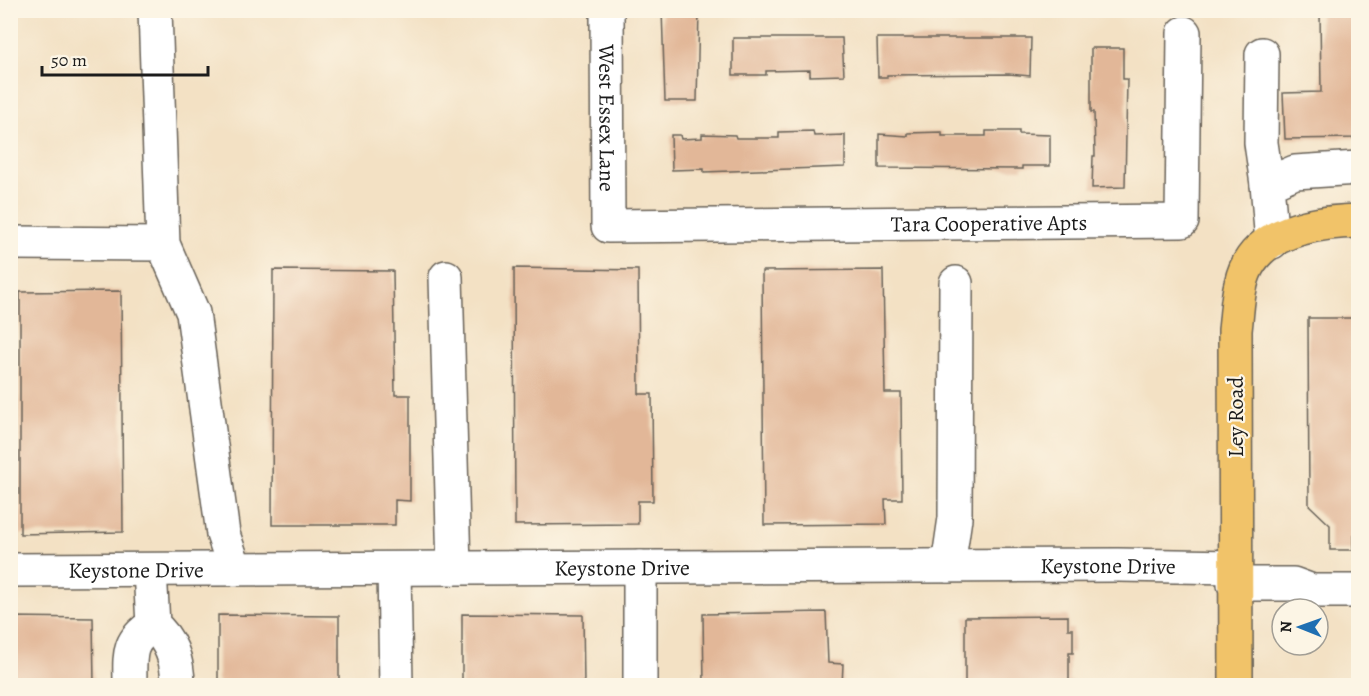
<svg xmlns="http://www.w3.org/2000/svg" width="1369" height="696" font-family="Alegreya,serif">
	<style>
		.building { fill: #e2b798 }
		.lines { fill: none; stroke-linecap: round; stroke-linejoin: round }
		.minor-casing { stroke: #676157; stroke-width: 36 }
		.major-casing { stroke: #676157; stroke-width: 36 }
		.minor { stroke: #fff; stroke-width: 33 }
		.major { stroke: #f1c369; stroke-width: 33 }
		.labels { text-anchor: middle; stroke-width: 4.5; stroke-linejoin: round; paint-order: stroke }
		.street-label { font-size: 22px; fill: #1c1c1c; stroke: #fcf5e5 }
	</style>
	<rect width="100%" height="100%" fill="#fcf5e5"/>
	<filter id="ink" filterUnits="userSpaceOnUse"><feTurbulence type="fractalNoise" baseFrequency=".0167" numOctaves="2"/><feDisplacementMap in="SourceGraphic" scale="12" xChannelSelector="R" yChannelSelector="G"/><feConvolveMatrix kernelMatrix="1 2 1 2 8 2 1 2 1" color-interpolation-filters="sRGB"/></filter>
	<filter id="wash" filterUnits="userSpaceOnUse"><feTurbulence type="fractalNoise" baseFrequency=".008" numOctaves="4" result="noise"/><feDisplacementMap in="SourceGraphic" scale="24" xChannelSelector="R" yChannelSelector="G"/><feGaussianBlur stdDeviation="1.35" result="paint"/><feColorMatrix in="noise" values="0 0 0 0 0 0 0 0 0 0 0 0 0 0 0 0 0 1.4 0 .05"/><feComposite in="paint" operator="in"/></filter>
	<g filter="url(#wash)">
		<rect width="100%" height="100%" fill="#f3e1c4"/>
		<g id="blocks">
			<path class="building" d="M662,10H699L697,101H665Z
				M1091,10H1202V14L1091,15Z
				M1320,10H1358V138L1285,139L1283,93L1321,92Z
				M733,38H842L844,75L810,76V70L766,71V75H733Z
				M877,38H1031L1030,76L1009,74L887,75V77H878Z
				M1091,48H1123V79H1127L1125,187L1092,188L1093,156H1095L1094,112H1091Z
				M813,131L814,136L845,135V167L704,172V169L672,170L671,135H680L681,139L702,138V134L735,135L736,138H779V132Z
				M986,131H1019V134L1050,135V166H1022V169L879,168V134L908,136V133L942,132V136H986Z
				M514,268L638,270L639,394H652L653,501H638V524L515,525Z
				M273,270L393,271L395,395H410V501L395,500V525H272Z
				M883,270L885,393H901L902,499H885L886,524L764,525L762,271Z
				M121,291L123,532L20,534V292Z
				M1308,318H1352V338H1358V535H1353V550H1330V525L1309,505Z
				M826,612L828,663L843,664L842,686H704L703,614Z
				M462,614L583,615L584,686H462Z
				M218,615L339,616V686H218Z
				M1068,616V629H1073V653H1069V681H1073V686H965V617Z
				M10,617L93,618L94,686H10Z
				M1353,640H1358V686H1354Z"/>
		</g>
	</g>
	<g filter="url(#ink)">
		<use href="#blocks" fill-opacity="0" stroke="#676157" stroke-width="1.5"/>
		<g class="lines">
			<g class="minor-casing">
				<g id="minor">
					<path d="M155,10L163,244L193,313L223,534L235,569"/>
					<path id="s1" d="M607,10L608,226L1182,221L1184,33"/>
					<path d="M1262,54L1261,143L1267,184"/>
					<path d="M1272,242L1267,184L1295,172L1358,168"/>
					<path d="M10,243L163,244"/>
					<path d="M446,277L454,568"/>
					<path d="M948,566L955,518L956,283"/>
					<path d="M640,567V686"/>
					<path d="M394,569L396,686"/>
					<path id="s2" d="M10,570L1118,565L1234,567"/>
					<path d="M150,570L153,625C172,641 178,662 178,686"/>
					<path d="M1234,584H1293L1312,591H1358"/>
					<path d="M130,686C130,656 126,642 153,625"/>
				</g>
			</g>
			<g class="major-casing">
				<path id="major" d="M1236,686L1235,330C1237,315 1237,299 1241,284C1252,231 1314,222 1358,221"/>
			</g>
			<use href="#minor" class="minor"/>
			<use href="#major" class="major"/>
		</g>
	</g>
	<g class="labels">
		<g class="street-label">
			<text dy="8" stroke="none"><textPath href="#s1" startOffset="108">West Essex Lane</textPath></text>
			<text dy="8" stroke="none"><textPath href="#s1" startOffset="597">Tara Cooperative Apts</textPath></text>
			<text transform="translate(1235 417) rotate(-90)" y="8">Ley Road</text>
			<text dy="8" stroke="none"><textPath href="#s2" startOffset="1098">Keystone Drive</textPath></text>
			<text dy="8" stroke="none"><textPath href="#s2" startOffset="612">Keystone Drive</textPath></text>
			<text dy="8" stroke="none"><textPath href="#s2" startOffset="126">Keystone Drive</textPath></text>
		</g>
	</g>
	<rect width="1369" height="696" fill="none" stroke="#fcf5e5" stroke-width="36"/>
	<g transform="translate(1300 627) rotate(271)"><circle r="28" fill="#fcf5e5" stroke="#a29e95" stroke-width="1.5"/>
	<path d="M0-4.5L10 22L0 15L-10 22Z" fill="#1f6fb2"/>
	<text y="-9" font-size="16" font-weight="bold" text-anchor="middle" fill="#1c1c1c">N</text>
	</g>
	<path d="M42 66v9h166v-9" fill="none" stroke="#1c1c1c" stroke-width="3"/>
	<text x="51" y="66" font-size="18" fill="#1c1c1c" stroke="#fcf5e5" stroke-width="4.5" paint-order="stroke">50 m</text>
</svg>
